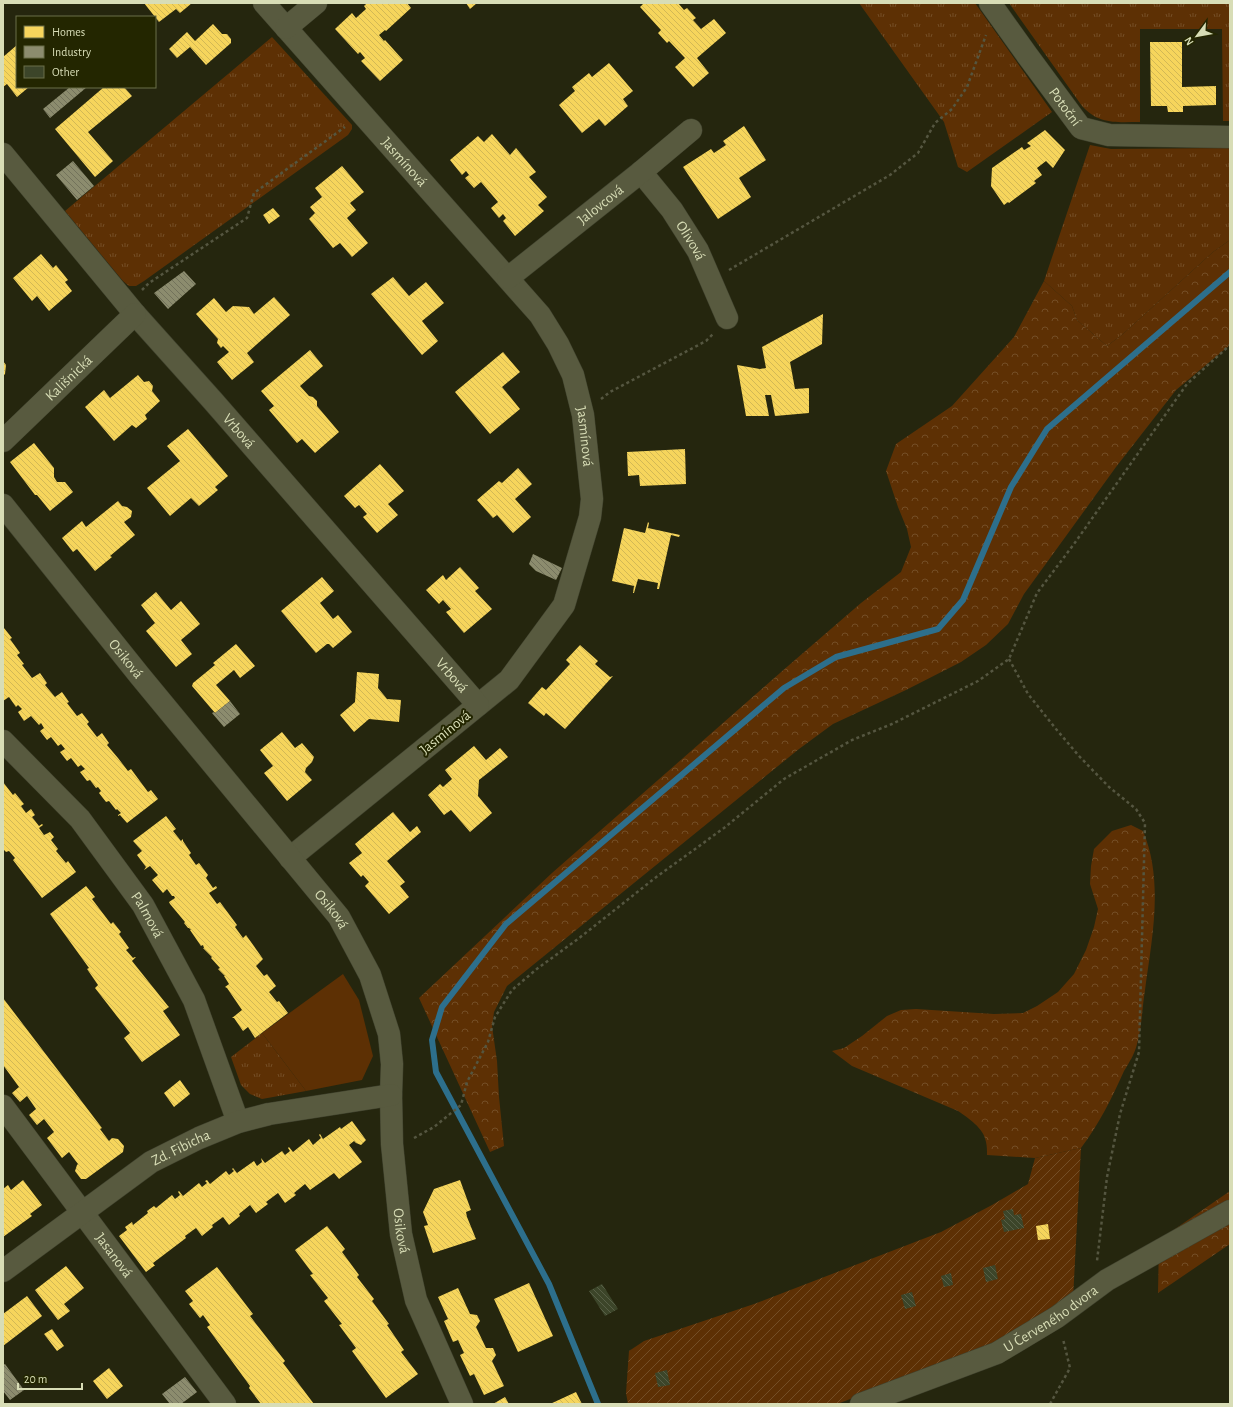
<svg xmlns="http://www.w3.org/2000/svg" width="1233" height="1407" font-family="'Alegreya Sans',sans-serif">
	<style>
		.grass { fill: url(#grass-tufts) }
		.forest { fill: url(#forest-crowns) }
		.park { fill: #5d3004 }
		.garden { fill: url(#garden-furrows) }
		.homes { fill: url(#homes-back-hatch) }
		.industry { fill: url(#industry-back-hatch) }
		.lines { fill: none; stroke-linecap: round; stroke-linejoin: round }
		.stream { stroke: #2d6f8c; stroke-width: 6 }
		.building { fill: url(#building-back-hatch) }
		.minor-casing { stroke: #3f412d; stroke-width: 23 }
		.path { stroke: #555640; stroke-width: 2.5; stroke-dasharray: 3 3; stroke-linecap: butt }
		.minor { stroke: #585a3f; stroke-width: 22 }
		.labels { text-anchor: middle; stroke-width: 4; stroke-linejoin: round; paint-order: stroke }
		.street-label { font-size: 15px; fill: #d8ddb6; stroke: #232600 }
	</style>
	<defs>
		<pattern id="grass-tufts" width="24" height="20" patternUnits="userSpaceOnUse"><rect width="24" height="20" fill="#5d3004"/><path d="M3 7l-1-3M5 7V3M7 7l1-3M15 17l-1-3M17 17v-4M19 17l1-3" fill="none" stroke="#744e26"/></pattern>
		<pattern id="forest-crowns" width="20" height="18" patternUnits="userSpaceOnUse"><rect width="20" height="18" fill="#5d3004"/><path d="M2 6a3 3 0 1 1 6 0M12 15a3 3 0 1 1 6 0" fill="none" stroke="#744e26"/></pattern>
		<pattern id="garden-furrows" width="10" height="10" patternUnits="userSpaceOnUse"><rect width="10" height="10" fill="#5d3004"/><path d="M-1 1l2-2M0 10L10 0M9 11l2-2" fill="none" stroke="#744e26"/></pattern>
		<pattern id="homes-back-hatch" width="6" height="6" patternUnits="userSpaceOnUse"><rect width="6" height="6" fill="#f6d55c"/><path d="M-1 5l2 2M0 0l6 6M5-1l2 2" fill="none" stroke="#d2b855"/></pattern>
		<pattern id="industry-back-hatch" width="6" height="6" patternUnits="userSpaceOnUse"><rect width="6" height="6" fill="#8c8c6e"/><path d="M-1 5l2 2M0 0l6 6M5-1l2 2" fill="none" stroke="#72725b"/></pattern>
		<pattern id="building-back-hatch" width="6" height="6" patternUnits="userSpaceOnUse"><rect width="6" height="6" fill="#3c4529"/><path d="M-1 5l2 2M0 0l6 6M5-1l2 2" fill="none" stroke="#575f46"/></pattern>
	</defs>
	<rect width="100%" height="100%" fill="#25260e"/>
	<path class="grass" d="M859,3H975L1052,112L967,172L958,167L944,122Z
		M1009,3H1230V121H1223L1222,29H1140V122C1117,122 1099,125 1082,106Z
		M272,37L352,125V129L348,135L144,281L136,286H129L123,281L65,211Z
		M1090,145L1111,149L1230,148V240L1213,252L1123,334L1107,346L1077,320L1072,306L1044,281Z
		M262,1033L306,1091L262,1099L250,1094L241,1085L231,1057Z"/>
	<path class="forest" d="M1230,240V345L1176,390L1116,467L1024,594L1008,624L986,645L961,662L906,690L833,724L799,749L507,986L494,1012L492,1026L497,1061L499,1097L504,1146L490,1152L419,998L552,873L788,666L861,603L901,572L911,547L907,529L898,507L886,471L896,444L952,406L1014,337L1044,281L1072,306L1077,320L1107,346L1123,334L1213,252Z
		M1131,825L1143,831C1164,881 1152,938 1145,990C1142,1008 1142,1027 1137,1044C1135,1053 1129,1063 1124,1071C1112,1098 1099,1124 1081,1148L1035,1158L987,1155C987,1151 987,1146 986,1142C984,1128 968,1118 958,1111L852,1066L832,1051L844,1048L862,1036L887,1016L901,1010L916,1009L994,1014L1023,1013L1037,1006L1058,992L1074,974L1086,950L1094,927L1098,909L1090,884L1091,866L1094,849L1112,831Z
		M1230,1191V1244L1158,1293L1159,1240Z"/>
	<path class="park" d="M343,974L359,1000L373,1056L362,1080L306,1091L262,1033Z"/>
	<path class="garden" d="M1081,1148L1073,1299L998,1344L837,1404H628L626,1393L629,1351L644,1341L754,1304L941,1232L992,1205L1028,1184L1035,1158Z"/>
	<path class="homes" d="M144,3H192L180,13L176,9L159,22Z
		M367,3H407L411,8L386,31L385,30L379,35L384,41L385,40L403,60L380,81L361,61L365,58L360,52L358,54L335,29L352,13L356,18L366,9L364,6Z
		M466,3H477L470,9Z
		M644,3H678L684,10L687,8L696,18L693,20L701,29L714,19L726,33L697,58L709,73L693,87L675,67L685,58L669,41L667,43L658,33L661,30L640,7Z
		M213,24L222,34H227L231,39V43L206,65L190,47L177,58L169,49L187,32L195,41Z
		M1150,42H1182V87L1216,86V105L1183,106V112H1168L1167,106H1151Z
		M17,45V87H29L17,97L7,84L3,87V57Z
		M609,63L633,91L623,99L628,106L605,126L599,119L582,133L559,105L575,91L572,87L589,73L592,77Z
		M104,87H124L132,96L88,132L113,161L95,177L55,129Z
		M744,126L766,160L739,178L751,197L718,219L683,167L711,149L714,153L726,145L723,141Z
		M1045,130L1065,150L1053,168L1046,161L1037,168L1042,175L1034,181L1036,183L1009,203L1008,202L1004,205L991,186L992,168L1022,147L1024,150L1031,146L1027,143Z
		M492,134L510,155L516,148L536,172L529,177L547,197L538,205L544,211L515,236L503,221L506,218L503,214L499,218L491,208L498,202L481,182L474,188L465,178L469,175L466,171L462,175L450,160L478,136L484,142Z
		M342,166L364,192L350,203L356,210L347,218L368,243L352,257L340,243L333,248L309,219L315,213L310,207L322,197L315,188Z
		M273,208L280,216L269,224L263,215Z
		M41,254L53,268L56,265L68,280L65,282L72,291L49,311L37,296L32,301L13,278Z
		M393,277L409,296L426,282L444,303L422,321L438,341L422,355L371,294Z
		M274,297L290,315L247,353L254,362L232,380L217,362L229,352L223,346L221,348L217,343L218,339L196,314L214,298L226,312L233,306L249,307L254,314Z
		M823,314L822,344L790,362L795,389L809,388V413L775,416L771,395H765L769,416H746L737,365L760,369L766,368L762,347Z
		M310,350L323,366L300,386L309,396L313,397L317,401V406L339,432L315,453L302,439L297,443L269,410L274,406L261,391Z
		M503,352L520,372L502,387L520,409L490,434L455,392Z
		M3,361L6,365L5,374L3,376Z
		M138,375L144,382L149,381L153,386L152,391L160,401L145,415L147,419L136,428L132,425L114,441L85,407L104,390L110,398Z
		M188,429L228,476L215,487L218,490L199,506L191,498L170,516L147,488L180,461L167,446Z
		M34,443L54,468V477L57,482H65L73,492L50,511L37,495H35L10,462Z
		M685,449L686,484L640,486L639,475L628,476L627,452Z
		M380,464L404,491L388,504L398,515L377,533L363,517L367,514L359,505L355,508L344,496Z
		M518,468L532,484L515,499L531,517L513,533L497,515L493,518L477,500L499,481L502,483Z
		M118,501L122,506L127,507L132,511L131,517L124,522L135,535L110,556L112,557L95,571L77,549L73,552L62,538L82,521L86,527Z
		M648,522L649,523L648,528L680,535L679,537L671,535L659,589H657L658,583L638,579L634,593H633L634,586L612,581L624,528L645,533Z
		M460,567L479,588L475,591L492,609L464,633L446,612L451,609L443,600L439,604L426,590L443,575L446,580Z
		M322,577L334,591L320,603L333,619L338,615L352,632L333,648L329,644H327L316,653L281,611Z
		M156,592L171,610L181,601L200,624L181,640L192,654L176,667L146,631L155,623L141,605Z
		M4,628L12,638L10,639L20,653L17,655L24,664L22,665L32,678L40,673L47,683L45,685L55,697L62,692L69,702L67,703L77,716L82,713L89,722L87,724L97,737L102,733L109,743L107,745L118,758L128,771L131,769L148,792L151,790L158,799L127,823L120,815L118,816V815L121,813L117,809L116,810L109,801L106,802L99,793L101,791L98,787L96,788L90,780L87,781L80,772L85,769L81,765L78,767L71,758L67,761L60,752L65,749L61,744L58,746L51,737L47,740L40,731L44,728L41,723L39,725L31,716L24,721L18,712L22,709L18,705L16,707L9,697L3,701V629Z
		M236,644L255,666L240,678L234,670L216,685L230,701L215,713L192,686L193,683L215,665L213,663Z
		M580,645L598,661L595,664L610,677L613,676L565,729L546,713L544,716L528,703L542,687L546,690L570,664L566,660Z
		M357,672L379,674L378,688L387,699L401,700L399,722L369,719L354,732L340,715L355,702Z
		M282,732L295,748L302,743L314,757L312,762L306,768L305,772L312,780L287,801L264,773L273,766L260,750Z
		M474,746L486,760L500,748L508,757L479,780L478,796L492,813L470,832L451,810L444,815L428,795L440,784L443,787L452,779L445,770Z
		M3,782L13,795L15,793L24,804L21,806L26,813L31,809L35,815L32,817L39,826L42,824L43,825L39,828L44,835L50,832L54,837L51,840L58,849L56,851L66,863L68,861L76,872L42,898L13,860L15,858L9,851L6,852L3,849Z
		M393,812L410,832L417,826L421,832L387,861L405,882L400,886L409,897L389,914L365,886L369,882L363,875L361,877L349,863L362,853L355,844Z
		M166,816L176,829L173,831L181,841L183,839V841L191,853L189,855L196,865L199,863L208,875L206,878L213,888L216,886L217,888L209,893L217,904L220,902L237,925L235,927L243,938L246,935L263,959L256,966L264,976L267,974L276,986L269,992L277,1002L279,1001L288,1013L255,1038L248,1027L243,1031L234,1018H232L242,1010L227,988L225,987L229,984L224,976H225L218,969L220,968L211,958L212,957L203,948H204L203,945L201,946L190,930H191L189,928H188L184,923L185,922L170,904L169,902L175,898L174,896H172L167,889L163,893L152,880L158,875L150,866L144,870L146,867L137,855L142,851L133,841Z
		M86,886L95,897L92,899L111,924L113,922L121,932L119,934L129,948L126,950L133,958L135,957H136L132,961L168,1006L169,1007L163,1011L180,1035L142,1062L124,1038L130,1033L95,988L98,985L87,969L89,968L50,914Z
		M3,998L102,1128L100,1129L109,1141L112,1138L118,1139L124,1146L123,1152L86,1179H81L75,1171L77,1165L78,1164L69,1152L62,1158L47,1138L54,1132L44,1119L37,1125L29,1115L36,1109L27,1096L20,1102L12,1093L19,1087L3,1065Z
		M180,1080L190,1094L174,1107L164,1093Z
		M352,1121L366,1140L361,1145L356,1143L354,1141L349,1145L362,1162L339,1179L334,1173L310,1190L305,1184L294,1193L296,1195L285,1203L278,1193L266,1202L268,1204L256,1213L250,1205L239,1214L240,1216L229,1225L223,1217L212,1225L213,1227L202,1236L196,1228L185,1236L186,1238L153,1263L155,1266H154L144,1252L154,1266L146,1272L119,1236L127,1230L125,1227L132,1222L133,1225L148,1213L147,1211L154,1206L156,1208L172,1195L175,1199L180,1195L178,1192L179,1191L183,1196L199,1183L202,1187L207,1183L205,1181L207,1180L210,1184L226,1171L229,1175L234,1171L232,1169L233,1168L237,1173L254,1161L257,1166L262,1162L261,1158L265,1163L282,1151L285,1155L290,1151L288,1148L289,1147L293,1152L309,1139L313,1145L321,1138L319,1135L320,1134L323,1139L340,1127L341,1129Z
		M23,1180L42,1205L30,1214L32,1216L3,1237V1189L8,1185L11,1190Z
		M460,1180L471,1210L466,1212L467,1217L476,1239L433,1253L424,1226L428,1225L423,1212L434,1189Z
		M1048,1224L1050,1239L1038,1240L1036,1226Z
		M327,1226L345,1249L342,1252L359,1275L357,1277L374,1299L372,1301L389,1324L387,1325L404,1350L401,1352L418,1374L386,1398L352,1351L356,1348L339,1325L342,1324L324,1301L328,1298L310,1275L313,1274L295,1250Z
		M66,1266L84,1288L64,1304L70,1311L58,1320L35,1290Z
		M217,1267L253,1314L250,1316L285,1361L283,1363L314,1404H261L249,1388L250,1386L207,1327L210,1325L203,1315L200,1318L189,1304L193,1301L185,1291Z
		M529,1283L553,1336L518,1352L494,1299Z
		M458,1288L470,1314L477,1315L480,1321L476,1327L486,1348H493L496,1355L492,1361L504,1386L484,1395L474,1374L470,1376L460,1355L464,1353L458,1340L453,1342L444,1321L448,1319L438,1297Z
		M27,1296L42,1316L3,1346V1314Z
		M52,1329L64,1346L57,1351L44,1334Z
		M109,1368L123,1386L107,1399L93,1381Z
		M576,1392L582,1404H550Z
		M505,1397L509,1404H493Z"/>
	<path class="industry" d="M70,87H87L50,118L43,109Z
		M73,161L94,186L77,200L56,175Z
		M184,271L196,284L168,309L154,293Z
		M533,554L562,568L556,580L536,571L529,564Z
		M230,701L240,714L224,727L212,713L214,712L215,713Z
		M5,1364L24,1390L10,1400L3,1391V1365Z
		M185,1377L197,1392L181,1404H170L162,1394Z"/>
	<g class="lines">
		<path class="stream" d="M598,1404L549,1284L436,1072L432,1040L442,1007L506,924L784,688L836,657L938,629L963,600L1011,487L1047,429L1230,272"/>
	</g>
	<path class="building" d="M1013,1209L1014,1215L1021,1214L1024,1228L1004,1232L1001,1220L1005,1219L1003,1211Z
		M995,1265L998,1279L986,1282L983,1268Z
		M951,1273L953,1285L944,1287L941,1276Z
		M602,1284L618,1309L605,1316L589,1291Z
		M912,1292L916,1306L905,1309L901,1295Z
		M667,1370L670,1385L658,1387L655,1373Z"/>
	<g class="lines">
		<g class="minor-casing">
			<g id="minor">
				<path id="s1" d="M264,3L540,315L558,344L573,375L583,415L592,499L590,517L564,605L509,680L290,858"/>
				<path id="s2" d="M990,3L1027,55L1081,128L1109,135L1230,137"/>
				<path d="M286,28L316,3"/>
				<path id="s3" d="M3,154L135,314L213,401L478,705"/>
				<path id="s4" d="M641,172L672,210L698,251L727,318"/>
				<path id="s5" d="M508,278L641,172L691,130"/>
				<path id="s6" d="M3,441L135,314"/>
				<path id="s7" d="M3,505L140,676L339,917L370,975L389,1034L392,1064L391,1095L392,1144L401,1234L416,1300L462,1404"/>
				<path id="s8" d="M3,741L80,819L143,905L194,1000L238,1122"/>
				<path id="s9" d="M3,1106L225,1404"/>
				<path id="s10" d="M3,1271L151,1162L199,1138L238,1122L269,1114L391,1095"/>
				<path id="s11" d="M861,1404L997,1353L1057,1317L1107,1280L1230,1211"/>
			</g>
		</g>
		<path class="path" d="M729,270L890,175L918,153L935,123L952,109L967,87L986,35
			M142,290L149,283L247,218L254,193L345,127
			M601,399L610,392L706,341L714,333
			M1009,659L1028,694L1056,729L1079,756L1109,787L1136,809L1145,823L1139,1052L1120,1114L1107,1177L1097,1261
			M414,1138L434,1127L461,1105L467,1082L488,1042L495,1017L512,990L538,968L578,939L655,878L724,828L784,779L852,740L892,724L978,681L1009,659L1037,593L1074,544L1187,384L1230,345
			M1050,1404L1070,1368L1063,1339"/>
		<use href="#minor" class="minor"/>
	</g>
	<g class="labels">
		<g class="street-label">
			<text dy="5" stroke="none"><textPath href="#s2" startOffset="128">Potoční</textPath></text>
			<text dy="5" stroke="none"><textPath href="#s1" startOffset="212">Jasmínová</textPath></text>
			<text dy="5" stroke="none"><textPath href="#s5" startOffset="118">Jalovcová</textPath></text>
			<text dy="5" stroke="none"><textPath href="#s4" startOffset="85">Olivová</textPath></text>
			<text dy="5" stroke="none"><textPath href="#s6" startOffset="91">Kališnická</textPath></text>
			<text dy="5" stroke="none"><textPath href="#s3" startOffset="364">Vrbová</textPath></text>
			<text dy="5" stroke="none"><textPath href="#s1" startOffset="548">Jasmínová</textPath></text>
			<text dy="5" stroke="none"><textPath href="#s7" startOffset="197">Osiková</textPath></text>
			<text dy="5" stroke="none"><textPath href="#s3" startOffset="688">Vrbová</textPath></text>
			<text transform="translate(445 732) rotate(-39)" y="5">Jasmínová</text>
			<text dy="5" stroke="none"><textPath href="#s7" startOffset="521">Osiková</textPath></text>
			<text dy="5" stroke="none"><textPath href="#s8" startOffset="227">Palmová</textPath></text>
			<text dy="5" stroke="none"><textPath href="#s10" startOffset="217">Zd. Fibicha</textPath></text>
			<text dy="5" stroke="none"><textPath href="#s7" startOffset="857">Osiková</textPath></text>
			<text dy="5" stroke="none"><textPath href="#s9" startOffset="186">Jasanová</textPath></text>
			<text dy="5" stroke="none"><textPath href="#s11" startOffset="209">U Červeného dvora</textPath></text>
		</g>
	</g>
	<rect width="1233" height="1407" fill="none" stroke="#d8ddb6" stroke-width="8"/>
	<rect x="16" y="16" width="140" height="72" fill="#232600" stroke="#6b6f49"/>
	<rect x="24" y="26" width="20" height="12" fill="#f6d55c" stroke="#6b6f49"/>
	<text x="52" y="36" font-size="12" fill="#d8ddb6">Homes</text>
	<rect x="24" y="46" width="20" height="12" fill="#8c8c6e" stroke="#6b6f49"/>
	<text x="52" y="56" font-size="12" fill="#d8ddb6">Industry</text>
	<rect x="24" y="66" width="20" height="12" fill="#3c4529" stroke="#6b6f49"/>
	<text x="52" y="76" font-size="12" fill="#d8ddb6">Other</text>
	<g transform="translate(1197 36) rotate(238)" stroke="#232600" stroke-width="3" paint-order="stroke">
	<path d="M0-3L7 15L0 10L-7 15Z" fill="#d8ddb6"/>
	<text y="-6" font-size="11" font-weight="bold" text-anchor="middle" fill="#d8ddb6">N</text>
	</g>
	<path d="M18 1383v6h64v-6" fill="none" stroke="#d8ddb6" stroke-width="2"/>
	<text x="24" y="1383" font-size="12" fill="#d8ddb6" stroke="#232600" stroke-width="3" paint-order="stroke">20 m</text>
</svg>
